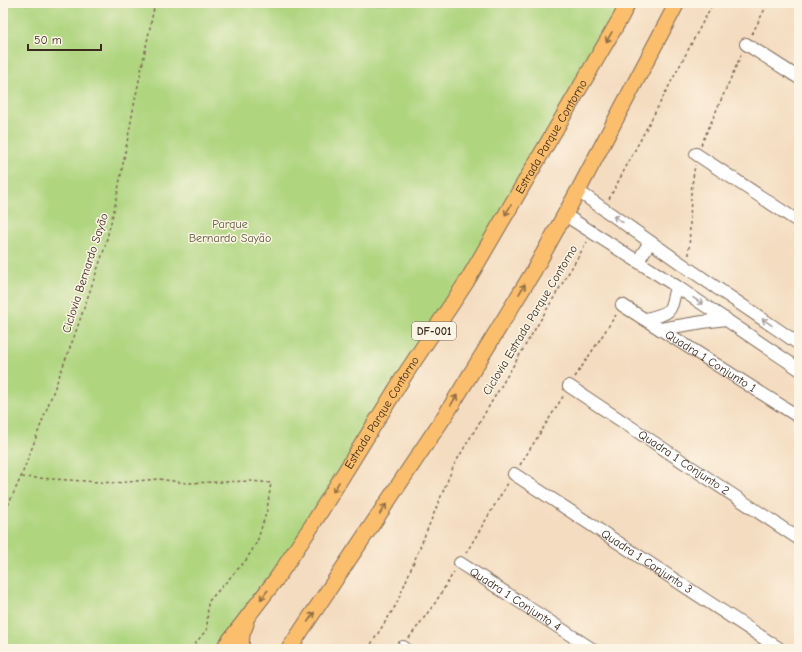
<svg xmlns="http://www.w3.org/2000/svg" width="802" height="652" font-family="'Comic Neue',sans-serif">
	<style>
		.green { fill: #afd57f; stroke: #75804e }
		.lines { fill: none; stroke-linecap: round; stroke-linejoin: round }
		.minor-casing { stroke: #7c6857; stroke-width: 14 }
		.major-casing { stroke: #7c6857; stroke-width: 17 }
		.path { stroke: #7c6857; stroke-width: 1.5; stroke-dasharray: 3 3; stroke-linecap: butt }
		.minor { stroke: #fff; stroke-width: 12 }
		.major { stroke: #fabe6d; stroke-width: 15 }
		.oneway { stroke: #916d42 }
		.oneway2 { stroke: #a79f9a }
		.labels { text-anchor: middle; stroke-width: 3; stroke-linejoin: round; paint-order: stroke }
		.shield { fill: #fcf5e5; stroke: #75675a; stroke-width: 1 }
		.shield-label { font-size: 11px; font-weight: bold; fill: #3b2a1e }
		.street-label { font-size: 12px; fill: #3b2a1e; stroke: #fcf5e5 }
		.park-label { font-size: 12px; fill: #585536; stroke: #fcf5e5 }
	</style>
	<rect width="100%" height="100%" fill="#fcf5e5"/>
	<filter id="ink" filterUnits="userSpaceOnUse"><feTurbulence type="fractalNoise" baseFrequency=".025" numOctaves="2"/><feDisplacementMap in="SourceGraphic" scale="8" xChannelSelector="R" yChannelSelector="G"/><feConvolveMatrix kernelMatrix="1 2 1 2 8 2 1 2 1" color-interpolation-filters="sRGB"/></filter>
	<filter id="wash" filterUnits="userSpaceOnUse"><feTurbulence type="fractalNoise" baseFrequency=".012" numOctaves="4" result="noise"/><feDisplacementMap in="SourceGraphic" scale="16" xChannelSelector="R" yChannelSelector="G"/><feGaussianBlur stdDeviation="0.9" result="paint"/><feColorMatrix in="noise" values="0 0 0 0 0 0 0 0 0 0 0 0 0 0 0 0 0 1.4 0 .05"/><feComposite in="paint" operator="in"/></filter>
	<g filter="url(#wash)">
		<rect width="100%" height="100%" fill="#f4dcc0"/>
		<path class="green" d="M3,3H623L541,162L229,649H3Z"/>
	</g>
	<g filter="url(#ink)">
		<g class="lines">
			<g class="minor-casing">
				<g id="minor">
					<path d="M746,44L799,78"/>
					<path d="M696,154L799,222"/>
					<path d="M578,191L689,269L799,344"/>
					<path d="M565,215L676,286L799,369"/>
					<path d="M638,261L650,242"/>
					<path id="s1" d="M622,305L799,417"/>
					<path d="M646,319C673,312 670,313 676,286"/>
					<path d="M660,329L703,322L726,319"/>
					<path id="s2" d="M569,386L799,539"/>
					<path id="s3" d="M514,474L780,649"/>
					<path id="s4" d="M460,563L592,649"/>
					<path d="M403,647L406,649"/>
				</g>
			</g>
			<g class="major-casing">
				<g id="major">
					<path id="s5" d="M223,649L277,578L311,527L406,373L467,281L621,17L628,3"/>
					<path d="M241,649L242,634L246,624"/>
					<path d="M289,649L448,411L533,272L578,191L677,3"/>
				</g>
			</g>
			<path class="path" d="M752,34L768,3
				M701,145L742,53
				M609,199L713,3
				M689,255L691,192L695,165
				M575,377L616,315
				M520,465L564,395
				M22,477L115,483L159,479L186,483L251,481L271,483L267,510L257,542L246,560L208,602L207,629L191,649
				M3,516L21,477L74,337L104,250L115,206L135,100L155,3
				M466,553L508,483
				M409,638L435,603L454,572
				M368,649L396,605L454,465L587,242"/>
			<use href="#minor" class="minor"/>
			<use href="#major" class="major"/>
		</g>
		<defs><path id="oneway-shaft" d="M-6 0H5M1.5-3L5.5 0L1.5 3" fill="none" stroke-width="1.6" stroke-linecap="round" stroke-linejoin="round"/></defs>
		<g class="oneway">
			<use href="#oneway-shaft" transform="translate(609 37) rotate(120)"/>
			<use href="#oneway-shaft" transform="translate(508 210) rotate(120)"/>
			<use href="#oneway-shaft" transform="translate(522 289) rotate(-59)"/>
			<use href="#oneway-shaft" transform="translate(454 400) rotate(-59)"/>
			<use href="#oneway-shaft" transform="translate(336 487) rotate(122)"/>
			<use href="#oneway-shaft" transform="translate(383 509) rotate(-56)"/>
			<use href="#oneway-shaft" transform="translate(264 595) rotate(128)"/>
			<use href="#oneway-shaft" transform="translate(311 617) rotate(-56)"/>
		</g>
		<g class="oneway2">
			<use href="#oneway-shaft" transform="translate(618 219) rotate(-145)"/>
			<use href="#oneway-shaft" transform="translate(698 301) rotate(34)"/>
			<use href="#oneway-shaft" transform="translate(767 322) rotate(-146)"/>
		</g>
	</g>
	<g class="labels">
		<rect class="shield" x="412" y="322" width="44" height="18" rx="3"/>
		<g class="shield-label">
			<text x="434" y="335">DF-001</text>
		</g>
		<g class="street-label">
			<text dy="4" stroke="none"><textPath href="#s5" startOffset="609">Estrada Parque Contorno</textPath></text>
			<text transform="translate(85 273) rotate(-72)" y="4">Ciclovia Bernardo Sayão</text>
			<text transform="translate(530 320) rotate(-59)" y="4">Ciclovia Estrada Parque Contorno</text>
			<text dy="4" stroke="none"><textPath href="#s1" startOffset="105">Quadra 1 Conjunto 1</textPath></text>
			<text dy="4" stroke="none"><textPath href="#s5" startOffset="285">Estrada Parque Contorno</textPath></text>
			<text dy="4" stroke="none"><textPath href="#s2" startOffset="138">Quadra 1 Conjunto 2</textPath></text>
			<text dy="4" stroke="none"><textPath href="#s3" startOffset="159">Quadra 1 Conjunto 3</textPath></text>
			<text dy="4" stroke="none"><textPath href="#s4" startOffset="66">Quadra 1 Conjunto 4</textPath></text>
		</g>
		<g class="park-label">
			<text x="230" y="228">Parque<tspan x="230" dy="14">Bernardo Sayão</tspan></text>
		</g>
	</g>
	<rect width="802" height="652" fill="none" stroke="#fcf5e5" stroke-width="16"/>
	<path d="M28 44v6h73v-6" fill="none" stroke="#3b2a1e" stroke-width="2"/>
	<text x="34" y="44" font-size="12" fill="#3b2a1e" stroke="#fcf5e5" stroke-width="3" paint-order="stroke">50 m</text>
</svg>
